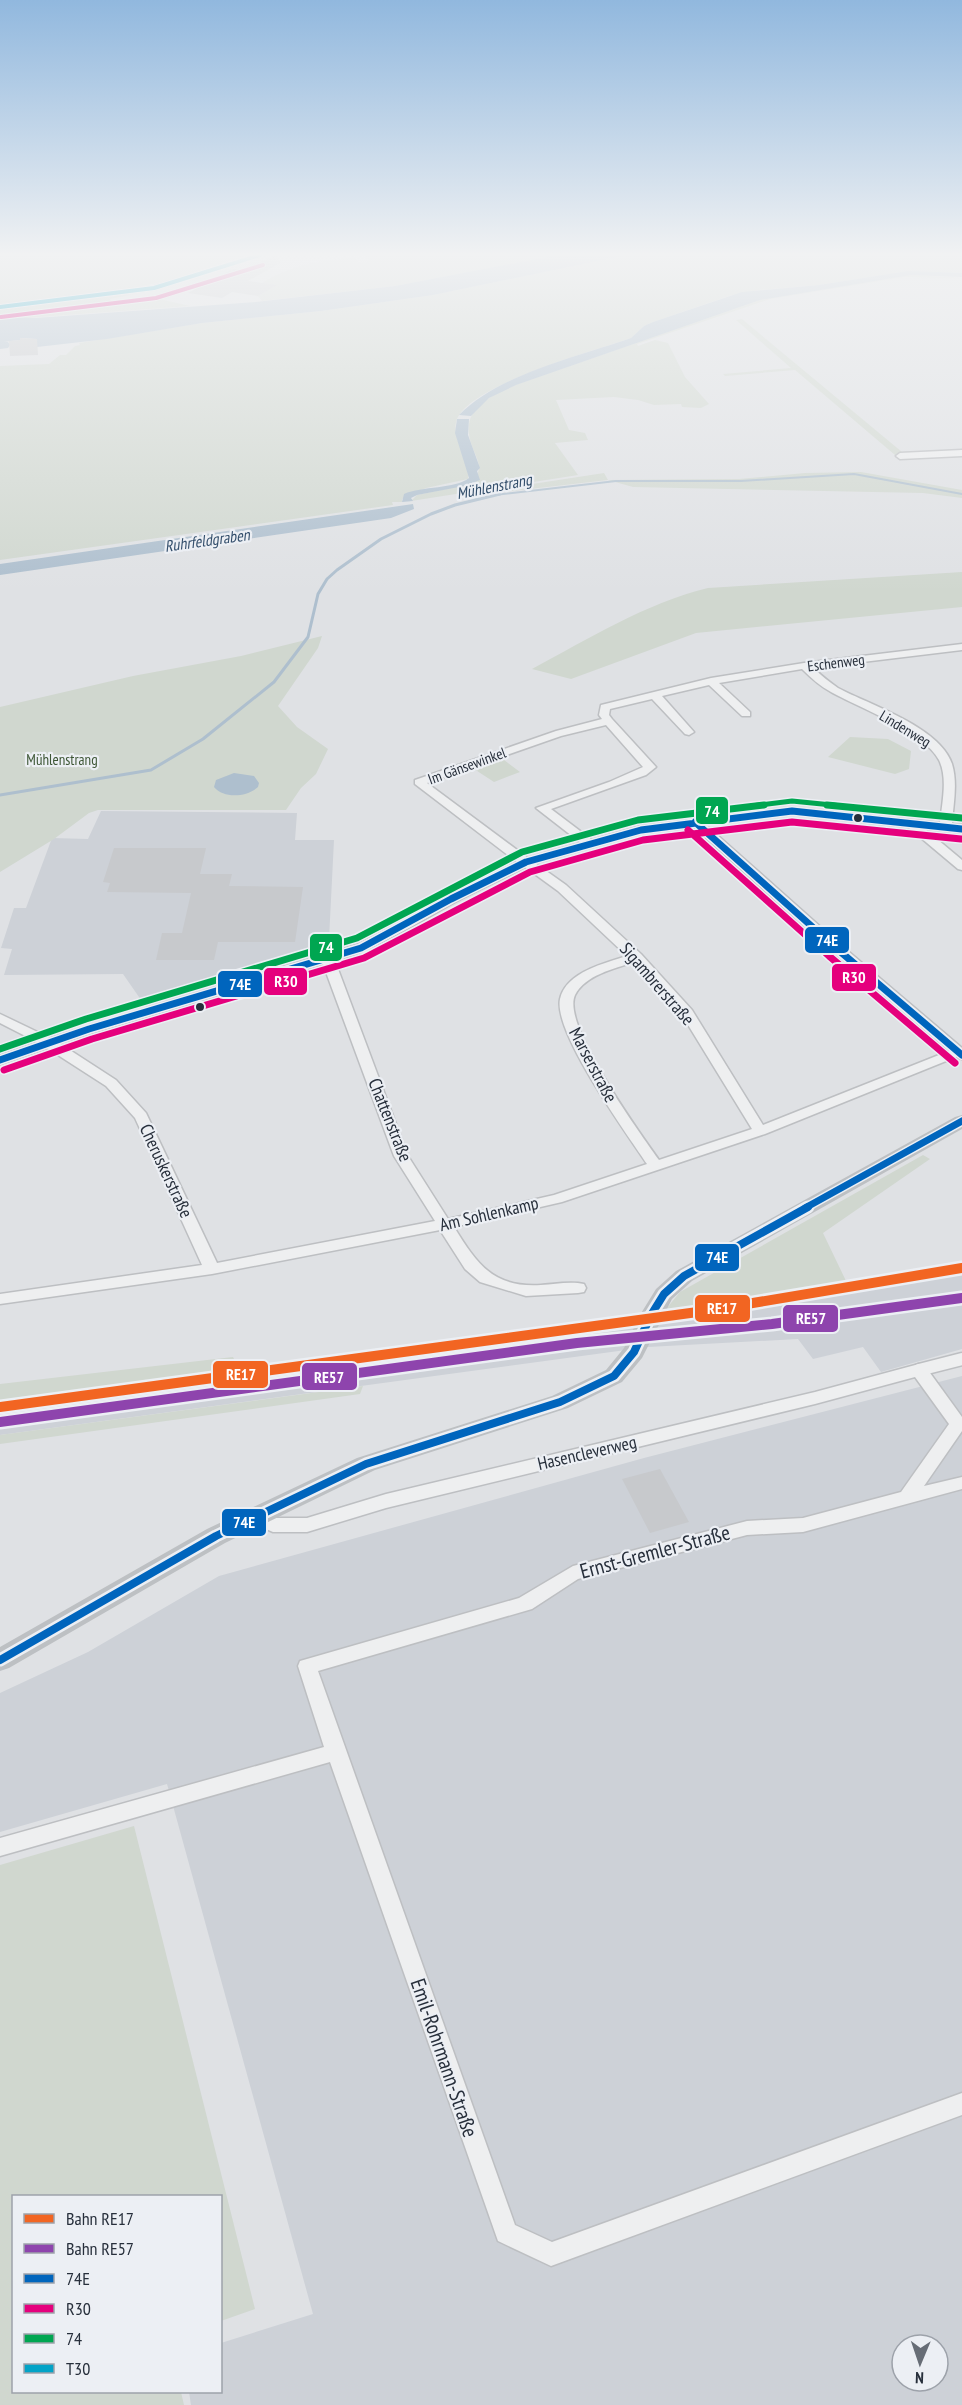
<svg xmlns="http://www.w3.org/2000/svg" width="962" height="2405" font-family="'PT Sans Narrow',sans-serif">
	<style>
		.built { fill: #cdd1d7; fill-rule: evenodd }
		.green { fill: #d0d7cf }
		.water { fill: #aebfce }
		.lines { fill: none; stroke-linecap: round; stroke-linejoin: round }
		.stream-far1 { stroke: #aebfce; stroke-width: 2 }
		.stream { stroke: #aebfce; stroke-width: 3 }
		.river { fill: #aebfce; fill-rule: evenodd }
		.building { fill: #c7c9cc }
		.pedestrian-casing { stroke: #bdbfc2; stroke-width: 15 }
		.minor-casing { stroke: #bdbfc2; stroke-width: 3 }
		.pedestrian { stroke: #eeeff0; stroke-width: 12 }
		.minor { fill: #eeeff0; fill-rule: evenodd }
		.secondary { fill: #bdc0c3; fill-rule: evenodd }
		.bus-1-far1-casing { stroke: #eceff4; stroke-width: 10 }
		.bus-1-casing { stroke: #eceff4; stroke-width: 13 }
		.bus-2-far1-casing { stroke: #eceff4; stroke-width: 6 }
		.bus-2-casing { stroke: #eceff4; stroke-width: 10 }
		.bus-3-far1-casing { stroke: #eceff4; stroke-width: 8 }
		.bus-3-casing { stroke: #eceff4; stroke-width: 10 }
		.bus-4-casing { stroke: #eceff4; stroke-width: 6 }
		.bus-1-far1 { stroke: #0065bd; stroke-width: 7 }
		.bus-1 { stroke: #0065bd; stroke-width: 8 }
		.bus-2-far1 { stroke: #e5007d; stroke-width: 4 }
		.bus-2 { stroke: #e5007d; stroke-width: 7 }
		.bus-3-far1 { stroke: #00a651; stroke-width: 5 }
		.bus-3 { stroke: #00a651; stroke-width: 7 }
		.bus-4 { stroke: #02a3c7; stroke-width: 4 }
		.rail-1-casing { stroke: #eceff4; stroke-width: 15 }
		.rail-2-casing { stroke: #eceff4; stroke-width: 15 }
		.rail-1 { stroke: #f26522; stroke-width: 10 }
		.rail-2 { stroke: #8e44ad; stroke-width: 10 }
		.bus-dot { fill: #272f3b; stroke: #eceff4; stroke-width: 2 }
		.labels { text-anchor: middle; stroke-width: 4.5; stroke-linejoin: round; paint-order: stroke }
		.far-street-label { font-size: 15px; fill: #272f3b; stroke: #eceff4 }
		.far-park-label { font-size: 15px; fill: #3d5635; stroke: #eceff4 }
		.far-water-label { font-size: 16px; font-style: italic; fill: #344f6c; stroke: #eceff4 }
		.street-label { font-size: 18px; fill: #272f3b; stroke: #eceff4 }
		.near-street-label { font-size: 21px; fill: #272f3b; stroke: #eceff4 }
		.line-badge { stroke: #eceff4; stroke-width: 2 }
		.badge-label { font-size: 16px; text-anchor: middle; font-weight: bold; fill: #fff }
	</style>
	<rect width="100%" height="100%" fill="#dfe1e4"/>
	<path class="built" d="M101,811L297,813L295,840H334L328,959L148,1010L123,974L4,975L12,949L1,948L14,908H26L52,838L88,839Z
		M962,1263V1349L881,1372L863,1347L813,1359L798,1339L648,1347L0,1435V1401L662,1314Z
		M962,1376V2405H191L189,2392H220L221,2343L313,2314L167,1784L0,1832V1693L88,1652L219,1576L644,1458ZM902,2345H938V2381H902Z"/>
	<path class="green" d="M0,255H247L166,281L104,294L107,297L135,294L110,299L112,302L155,298L190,306L25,318L17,315L0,316Z
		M364,255H557L395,286L262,301L258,296L276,285L262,283C292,265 319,260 354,258L359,262L370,261Z
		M627,255H962V273L908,271L819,285L758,290L732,295L653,322L644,326L631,338C597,350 464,386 456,422C452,442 471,461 468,479L426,488L402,499V502H392L393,505L0,560V366L49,364L60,355H66L75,346L80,345L79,343L202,323L321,311L433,295Z
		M911,275L962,278L904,277L770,299L637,344L638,346L655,340L668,343L685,377L709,404L701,408L682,407L681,404L654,405L638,400L614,397L556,400L569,430L585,433L588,440L555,443L578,475L411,501L417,495L475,483C476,478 478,473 479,469C480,463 474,452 472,446C459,410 487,398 515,385L760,300Z
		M742,319L902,452L962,449V452L895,455L795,370L725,376L723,374L791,368L736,320Z
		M861,472L962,490V498L923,493L633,487L608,480L496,493L493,490L604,473L608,480L739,479L805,473Z
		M962,572V607L696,633L571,679L532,669C588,639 646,603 708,588Z
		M322,636L318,648L278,706L297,727L328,749L316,774L301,788L286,810H98L89,813L54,839L0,872V707L133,676L241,656Z
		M850,737L888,739L911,751L909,769L895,774L828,757Z
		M500,757L520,772L494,782L471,767Z
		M923,1155L930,1159L823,1233L847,1283L662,1314L680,1292Z
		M233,1357L239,1369L0,1401V1384Z
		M363,1386L360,1394L0,1444V1435Z
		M134,1826L255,2309L221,2321L220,2196H14V2392H181L184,2405H0V1865Z"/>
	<path class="water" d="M557,255H627L433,295L321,311L202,323L107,339L37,347V339L20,338V340L3,342V348H0V317L36,318L256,302L395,286Z
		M908,271L962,273V277L911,275L760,300L516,385L489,398L471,416L459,415C499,374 577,357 631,338L644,326L653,322L742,292L819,285Z
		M457,419H469L468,435L480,468L477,471L480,480L464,486L417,495L411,498L413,501L402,502L404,494C422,486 455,489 469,478L455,433Z
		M413,504L414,509L391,518L0,575V564Z
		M234,773L254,776L259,783L258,787C247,797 224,799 214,787L216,780Z"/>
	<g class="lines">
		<path class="stream-far1" d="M494,495L616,481H741L854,474L962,494"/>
		<path class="stream" d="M0,795L151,770L203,739L274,682L308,637L318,594L327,579L337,570L381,539L431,514L455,505L500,494"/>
		<path class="river" d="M0,341L8,342L10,345L8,348L0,349Z"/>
	</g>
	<path class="building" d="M276,255L280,263L248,281L277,285L258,296L232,292L222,298L188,293L233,269L243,270Z
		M20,338L37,339L38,355L10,356L9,341L20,340Z
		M114,848H206L200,874H232L229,886L303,887L295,942H218L214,960H156L162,933H182L191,893L107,892L110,883L103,882Z
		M660,1469L689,1522L650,1533L622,1479Z"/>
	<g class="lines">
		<g class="pedestrian-casing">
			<path id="pedestrian" d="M919,1370L962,1359"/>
		</g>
		<g class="minor-casing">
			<path id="minor" d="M962,450V456L900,459L896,456L900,453Z
				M962,644V650L813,668C821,675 829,682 838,688C870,705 940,727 952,764C958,784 953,805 952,824L962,825V833L925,829L962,860V870L958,869L908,827L792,814L706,825L841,945L962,1048V1059L956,1057L765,1134L562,1202L454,1227C477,1264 493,1288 541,1285C555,1284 571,1281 584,1284L586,1288L584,1292L578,1293L526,1296L480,1282L465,1269L440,1230L212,1274L0,1304V1294L202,1265L135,1118L106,1086L47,1048L0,1064V1055L37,1042L0,1023V1014L50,1038L356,945L517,862L415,784V780L556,731L602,719L599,715L601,705L711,678L804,663ZM802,669C811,678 820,686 831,692C859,708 924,731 939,760C948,778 942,803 940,823L792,808L641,826L592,840L551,809L646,775L656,767L612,719L609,715L610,709L652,699L685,734L689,735L694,732L662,696L709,685L742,716H750V712L719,683ZM606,725L643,767L609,782L536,808L581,843L528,858L427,783L561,736ZM694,827L831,951L949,1051L763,1125L692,1010L641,954L566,885L535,863L642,833ZM525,867L558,891L627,956C605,963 566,972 560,999C553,1032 627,1134 647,1164L554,1195L448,1219L408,1156L335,961C379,947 415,924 455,902C478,890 502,879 525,867ZM634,962L682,1015L752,1129L659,1160C640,1133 561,1025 575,995C585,975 614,969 634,962ZM323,964L394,1156L435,1221L217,1263L146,1113L116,1080L59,1043Z
				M919,1364L925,1366L962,1417V1431L924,1486L962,1477V1489L803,1532L747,1535L578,1579L532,1609L318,1671L515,2225L552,2242L962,2093V2115L551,2266L498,2241L330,1762L0,1856V1838L324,1747L298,1666L300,1661L519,1598L573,1566L747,1521L803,1518L901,1492L949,1424L915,1377L815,1404L386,1508L307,1532H273L250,1522L247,1517L250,1512L256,1510L275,1518H307L386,1494L815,1392Z"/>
		</g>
		<use href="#pedestrian" class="pedestrian"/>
		<use href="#minor" class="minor"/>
		<path class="secondary" d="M250,255H265L154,291L0,310V304L153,285Z
			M962,1115V1129L692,1281L672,1299L642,1358L622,1382L568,1408L375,1470L225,1543L9,1668L0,1671V1647L207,1529L357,1458L552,1396L606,1370L624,1348L640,1315L656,1289L676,1271L955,1117Z"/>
		<g class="bus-1-far1-casing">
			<path id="bus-1-far1" d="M695,822L836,948L962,1055
				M0,1060L89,1029L361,948L451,899L526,862L641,830L792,811L962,829
				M805,1208L962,1121"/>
		</g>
		<g class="bus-1-casing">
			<path id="bus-1" d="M0,1660L216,1536L366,1464L560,1402L614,1376L634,1352L651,1315L664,1294L684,1276L808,1207"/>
		</g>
		<g class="bus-2-far1-casing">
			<path id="bus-2-far1" d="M1,317L156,298L263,265"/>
		</g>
		<g class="bus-2-casing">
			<path id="bus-2" d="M688,830L829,956L955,1063
				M4,1070L92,1039L364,958L530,872L643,840L792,822L961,839"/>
		</g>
		<g class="bus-3-far1-casing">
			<path id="bus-3-far1" d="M751,806L792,801L842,806"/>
		</g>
		<g class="bus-3-casing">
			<path id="bus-3" d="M827,805L962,818
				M0,1049L86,1019L357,938L522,852L638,820L764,805"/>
		</g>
		<g class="bus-4-casing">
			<path id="bus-4" d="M0,307L154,288L260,255"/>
		</g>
		<use href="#bus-1-far1" class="bus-1-far1"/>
		<use href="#bus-1" class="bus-1"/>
		<use href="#bus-2-far1" class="bus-2-far1"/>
		<use href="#bus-2" class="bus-2"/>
		<use href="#bus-3-far1" class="bus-3-far1"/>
		<use href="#bus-3" class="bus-3"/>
		<use href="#bus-4" class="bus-4"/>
		<g class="rail-1-casing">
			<path id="rail-1" d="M0,1407L705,1311L962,1268"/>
		</g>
		<g class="rail-2-casing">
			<path id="rail-2" d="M0,1422L577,1343L772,1324L962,1298"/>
		</g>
		<use href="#rail-1" class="rail-1"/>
		<use href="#rail-2" class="rail-2"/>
	</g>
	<linearGradient id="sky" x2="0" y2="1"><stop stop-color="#91b8de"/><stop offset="0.43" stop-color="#f1f2f3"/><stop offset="1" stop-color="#f1f2f3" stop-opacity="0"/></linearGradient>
	<rect width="962" height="592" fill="url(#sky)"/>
	<g class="bus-dot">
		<circle cx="858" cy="818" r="5"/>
		<circle cx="200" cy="1007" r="5"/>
	</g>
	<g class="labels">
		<g class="far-street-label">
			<text transform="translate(836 663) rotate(-7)" y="5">Eschenweg</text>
			<text transform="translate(905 729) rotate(31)" y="5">Lindenweg</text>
			<text transform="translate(467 766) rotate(-20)" y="5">Im Gänsewinkel</text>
		</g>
		<g class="far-park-label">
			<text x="62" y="765">Mühlenstrang</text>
		</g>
		<g class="far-water-label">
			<text transform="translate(494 486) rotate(-11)" y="6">Mühlenstrang</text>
			<text transform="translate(207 540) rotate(-8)" y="6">Ruhrfeldgraben</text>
		</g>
		<g class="street-label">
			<text transform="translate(657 984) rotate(49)" y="6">Sigambrerstraße</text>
			<text transform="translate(593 1065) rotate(62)" y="6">Marserstraße</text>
			<text transform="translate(390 1120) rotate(68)" y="6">Chattenstraße</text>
			<text transform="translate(166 1171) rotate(65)" y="6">Cheruskerstraße</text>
			<text transform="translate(489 1214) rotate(-13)" y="6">Am Sohlenkamp</text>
			<text transform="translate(587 1453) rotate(-13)" y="6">Hasencleverweg</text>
		</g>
		<g class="near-street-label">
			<text transform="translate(655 1552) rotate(-15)" y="7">Ernst-Gremler-Straße</text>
			<text transform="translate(444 2058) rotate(71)" y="7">Emil-Rohrmann-Straße</text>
		</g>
	</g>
	<g class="line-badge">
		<rect x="695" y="796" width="34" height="29" rx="6" fill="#00a651"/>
		<rect x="804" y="926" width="46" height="28" rx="6" fill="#0065bd"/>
		<rect x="309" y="933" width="34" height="29" rx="6" fill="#00a651"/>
		<rect x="831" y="963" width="46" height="29" rx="6" fill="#e5007d"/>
		<rect x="263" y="967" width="45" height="29" rx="6" fill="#e5007d"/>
		<rect x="217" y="970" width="46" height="28" rx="6" fill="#0065bd"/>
		<rect x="694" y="1243" width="46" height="29" rx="6" fill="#0065bd"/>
		<rect x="694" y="1294" width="57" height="29" rx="6" fill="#f26522"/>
		<rect x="782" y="1304" width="57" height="29" rx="6" fill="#8e44ad"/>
		<rect x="212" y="1360" width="57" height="29" rx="6" fill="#f26522"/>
		<rect x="301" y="1362" width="57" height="29" rx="6" fill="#8e44ad"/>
		<rect x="221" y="1508" width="46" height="29" rx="6" fill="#0065bd"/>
	</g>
	<g class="badge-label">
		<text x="712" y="817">74</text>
		<text x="827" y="946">74E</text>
		<text x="326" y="953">74</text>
		<text x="854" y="983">R30</text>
		<text x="286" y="987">R30</text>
		<text x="240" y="990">74E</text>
		<text x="717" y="1263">74E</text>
		<text x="722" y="1314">RE17</text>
		<text x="811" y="1324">RE57</text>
		<text x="241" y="1380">RE17</text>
		<text x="329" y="1383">RE57</text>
		<text x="244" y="1528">74E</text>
	</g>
	<rect x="12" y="2195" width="210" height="198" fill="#eceff4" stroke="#9da2aa" stroke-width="1.5"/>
	<rect x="24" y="2214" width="30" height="9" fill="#f26522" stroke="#9da2aa" stroke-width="1.5"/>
	<text x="66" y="2225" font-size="18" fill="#272f3b">Bahn RE17</text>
	<rect x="24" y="2244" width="30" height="9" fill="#8e44ad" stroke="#9da2aa" stroke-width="1.5"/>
	<text x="66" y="2255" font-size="18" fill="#272f3b">Bahn RE57</text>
	<rect x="24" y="2274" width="30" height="9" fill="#0065bd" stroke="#9da2aa" stroke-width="1.5"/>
	<text x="66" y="2285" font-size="18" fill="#272f3b">74E</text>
	<rect x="24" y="2304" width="30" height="9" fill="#e5007d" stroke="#9da2aa" stroke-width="1.5"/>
	<text x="66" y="2315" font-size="18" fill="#272f3b">R30</text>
	<rect x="24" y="2334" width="30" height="9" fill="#00a651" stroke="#9da2aa" stroke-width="1.5"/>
	<text x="66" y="2345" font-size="18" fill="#272f3b">74</text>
	<rect x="24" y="2364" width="30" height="9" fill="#02a3c7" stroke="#9da2aa" stroke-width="1.5"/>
	<text x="66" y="2375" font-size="18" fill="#272f3b">T30</text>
	<g transform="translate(920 2363) rotate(182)"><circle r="28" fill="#eceff4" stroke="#9da2aa" stroke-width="1.5"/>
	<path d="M0-4.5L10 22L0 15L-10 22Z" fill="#676d76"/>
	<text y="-9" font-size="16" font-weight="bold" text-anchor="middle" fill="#272f3b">N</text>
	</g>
</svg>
